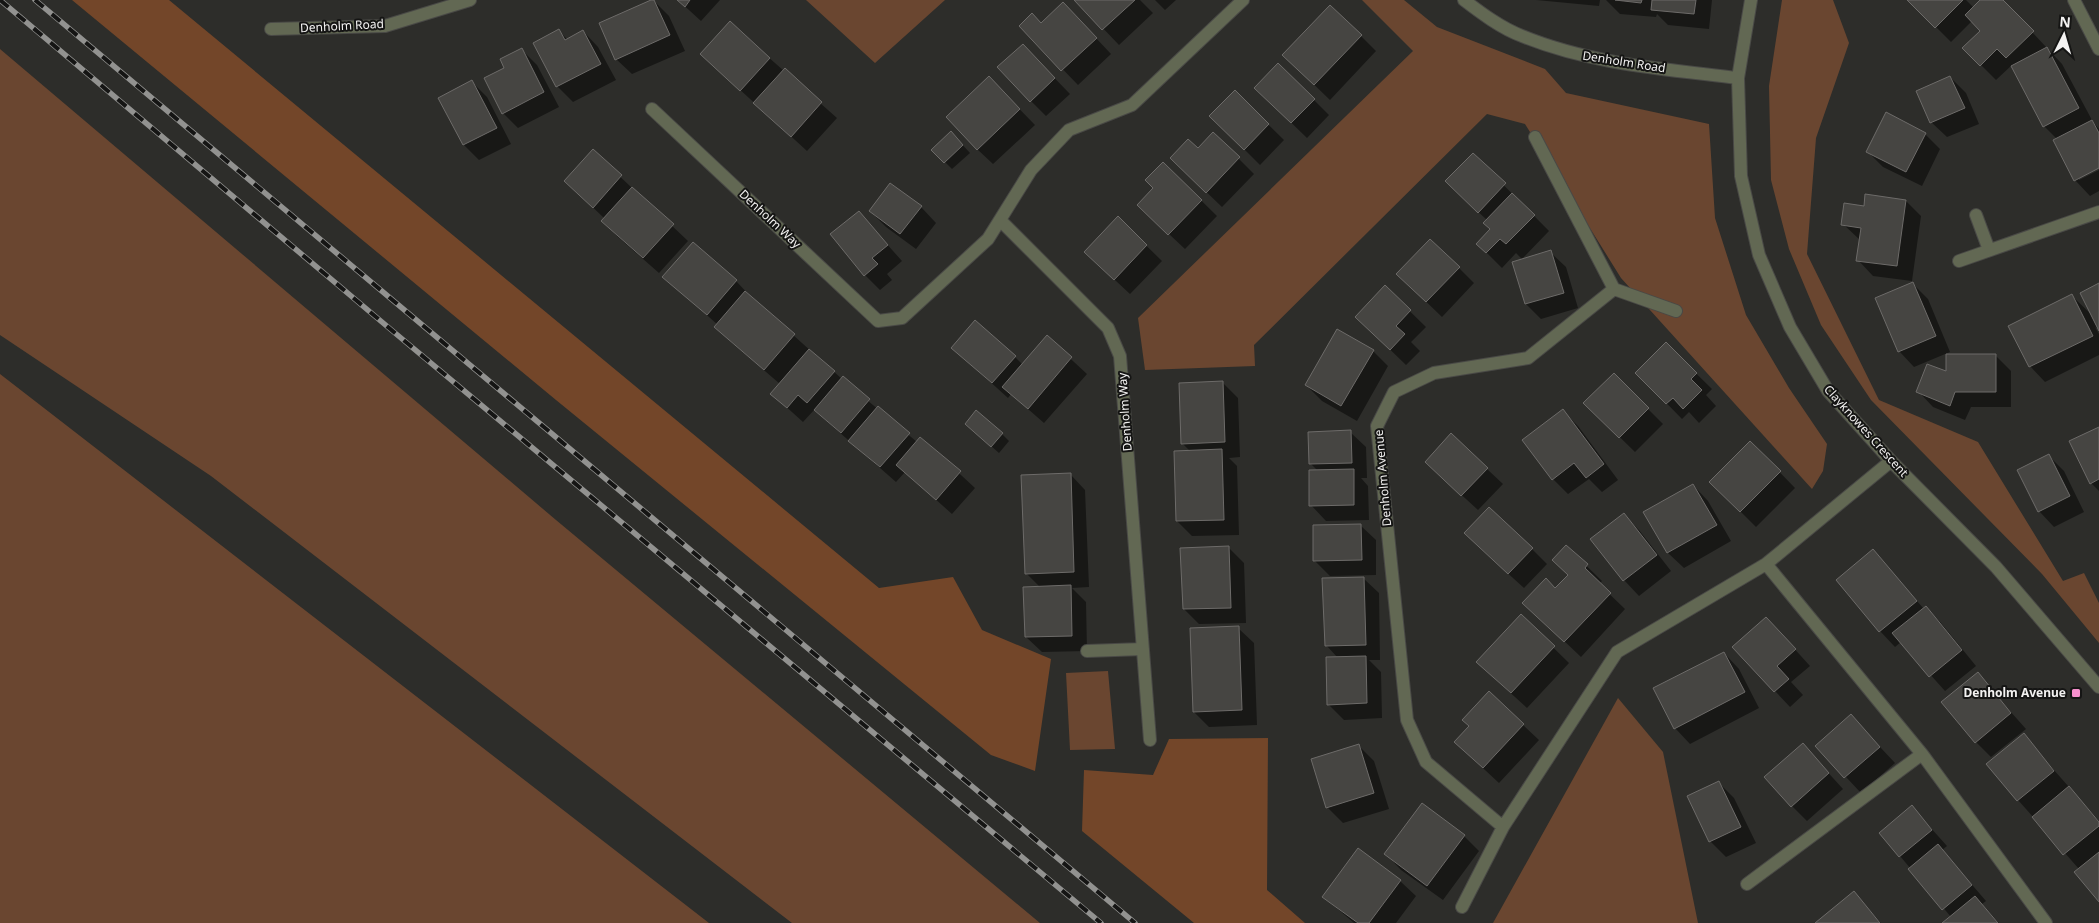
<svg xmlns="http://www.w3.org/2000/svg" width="2099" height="923" font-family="'Noto Sans',sans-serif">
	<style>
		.green { fill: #6a4630 }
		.forest { fill: #734629 }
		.shadow { fill: #0007 }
		.building { fill: #464542; stroke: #6d6b69 }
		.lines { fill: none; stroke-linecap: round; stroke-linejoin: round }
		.minor-casing { stroke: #494946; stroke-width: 14 }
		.minor { stroke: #626853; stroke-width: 12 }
		.rail-casing { stroke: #929290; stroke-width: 5.5 }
		.rail { stroke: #151514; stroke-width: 4; stroke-dasharray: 11; stroke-linecap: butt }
		.poi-dot { fill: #f790cd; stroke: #151514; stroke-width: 2 }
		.labels { text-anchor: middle; stroke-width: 4; stroke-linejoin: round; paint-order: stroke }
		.street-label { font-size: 12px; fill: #f3f2f1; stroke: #151514 }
		.poi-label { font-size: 12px; font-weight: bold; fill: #f3f2f1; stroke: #151514; text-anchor: end }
	</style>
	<rect width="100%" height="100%" fill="#2d2d2a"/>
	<path class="green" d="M806,0H945L875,63Z
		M1362,0H1404L1437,27L1545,69L1566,93L1709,124L1715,218L1746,315L1789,388L1827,444L1823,471L1812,489L1621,278L1525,124L1487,114L1254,345L1255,366L1145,370L1138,318L1413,51Z
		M1782,0H1833L1849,43L1816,138L1807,254L1876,394L1879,400L1978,442L2063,581L2084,573L2099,603V643L2042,574L1871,400L1821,325L1789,249L1771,180L1769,86Z
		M0,49L556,520L1040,923H792L211,476L0,335Z
		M0,374L53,415L709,923H0Z
		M1108,671L1115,749L1070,750L1066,673Z
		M1618,698L1663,752L1698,923H1493Z"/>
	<path class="forest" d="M72,0H169L879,588L953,577L982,630L1051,659L1035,771L991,755L556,400Z
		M1268,738L1267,890L1305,923H1194L1082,831L1084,770L1153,775L1169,739Z"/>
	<path class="shadow" d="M653,0L669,16L685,51L632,74L616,59Z
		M678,0H720L701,21Z
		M1076,0H1140L1153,13L1119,45Z
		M1155,0H1176L1165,10Z
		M1536,0H1600L1599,6Z
		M1606,0H1712L1709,29L1668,25L1657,14L1656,17L1620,14Z
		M1909,0H1966L1974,8L1982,0H2002L2062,64L2093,122L2099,129V167L2079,177V180L2099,170V191L2090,196L2075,180L2057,139L2044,126L2012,65L1996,80L1964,48L1982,31L1972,21L1951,42Z
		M1079,20L1111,54L1078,85L1021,26Z
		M730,23L837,118L807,151L701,54Z
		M559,31L568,40L583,31L598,47L616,80L573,102L557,86L535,43Z
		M1361,36L1376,51L1330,100L1299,70Z
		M522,50L537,65L559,107L518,128L503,113L506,68Z
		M1038,61L1070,94L1046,116L1031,101Z
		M1950,77L1966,93L1979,124L1947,137L1931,122Z
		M472,82L487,97L511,144L479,160L464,145L440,98Z
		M1235,92L1284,140L1260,165L1211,116Z
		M1004,93L1035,125L993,164L977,149Z
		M1314,100L1329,115L1307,138L1271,103Z
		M1213,133L1254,174L1222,207L1171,158L1198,150Z
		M1925,134L1940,149L1922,186L1883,167L1868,152Z
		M958,140L970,153L952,169L933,150Z
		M593,151L688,241L659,273L618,237L603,221L605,219L581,196Z
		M1473,154L1549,231L1522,259L1516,253L1502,268L1478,244L1491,229L1487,220L1462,197Z
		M1163,163L1217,216L1185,249L1154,220V188Z
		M1906,201L1921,216L1912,281L1873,276L1858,260L1860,240L1843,224L1865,207Z
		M921,207L936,223L916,249L886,227L870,211Z
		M859,213L902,261L887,274L892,280L880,290L865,275Z
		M1118,218L1162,261L1130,294L1101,267Z
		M1550,252L1566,267L1578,308L1541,319L1526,304L1514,263Z
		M1459,268L1474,283L1442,317L1413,289Z
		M664,277L736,281L751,297L842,379L917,442L921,438L975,488L952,514L905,472L896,482L814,410L803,422L772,394L780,384L731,342L716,327L718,325Z
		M1913,284L1928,299L1950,352L1914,367L1899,351Z
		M2099,284V330L2095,327L2099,334V355L2045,382L2030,366L2072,296L2092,315Z
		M1385,287L1426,327L1411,342L1420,351L1406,365L1372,332Z
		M1047,337L1087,374L1044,423L1011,394L1008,398L953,348L1015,357L1023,365Z
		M1666,344L1712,389L1706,395L1716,406L1699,423L1689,412L1682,419L1637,373Z
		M1373,351L1388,366L1357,421L1322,401L1306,385Z
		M1995,355L2011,371V407H1971L1965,420L1933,407L1918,391L1947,373Z
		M1614,375L1663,424L1635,452L1585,403Z
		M1223,383L1238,398L1240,457L1229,458L1237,466L1239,535L1192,536L1177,521L1191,452L1182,443Z
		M1563,411L1578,426L1618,480L1602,492L1589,479L1568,494L1553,479Z
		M2099,428V491L2091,483Z
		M974,431L1002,434L1009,441L999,453Z
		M1350,432L1366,447L1367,478H1361L1368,486L1369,520L1326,521L1311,505L1318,471L1310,463Z
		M1750,442L1795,488L1756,527L1711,482Z
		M2049,456L2064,471L2084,512L2054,527L2039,511Z
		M1487,469L1503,484L1478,510L1442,477Z
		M1070,474L1085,490L1089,587L1072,588L1086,602L1087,651L1042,652L1026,637L1040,587L1026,573Z
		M1693,485L1708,501L1731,541L1684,568L1668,553L1645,513Z
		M1624,515L1639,530L1671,571L1639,596L1624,580L1592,539Z
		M1360,525L1376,540V575L1330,576L1315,561Z
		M1566,546L1602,581L1599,584L1625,609L1581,657L1540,618L1555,590L1569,575Z
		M1229,548L1244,563L1246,623L1199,624L1184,609Z
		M1481,549H1532L1547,564L1524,588Z
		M1873,551L1924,609L1926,607L1941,623L1976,666L1945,691L1901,642L1895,647L1880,631L1838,580Z
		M1363,578L1379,593L1380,660H1369L1381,672L1382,718L1344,720L1328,704L1338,658L1326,645Z
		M1521,616L1569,663L1527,708L1493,677Z
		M1238,628L1254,643L1257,725L1209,727L1194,712Z
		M1781,634L1810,666L1791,682L1803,695L1790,707L1734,647Z
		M1724,653L1739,669L1759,708L1690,744L1675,728Z
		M1977,674L2026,729L1991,757L1976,742Z
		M1489,693L1539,740L1499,783L1471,757L1470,727Z
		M1851,716L1895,763L1861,793L1817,746Z
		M2023,735L2099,821V900L2079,869L2018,800Z
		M1803,745L1843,789L1807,821L1792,806Z
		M1359,746L1374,761L1389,809L1343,823L1327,807Z
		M1718,782L1734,798L1756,843L1726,857L1710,841L1689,796Z
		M1912,807L1947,846L1942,850L1986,901L1982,904L1999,923H1943L1951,917L1900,856Z
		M1464,836L1479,851L1443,900L1401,870L1386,854Z
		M1400,881L1416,896L1396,923H1354L1324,897Z
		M1854,893L1881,923H1817Z"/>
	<path class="building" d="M651,0H654L670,35L615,60L599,23Z
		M677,0H690L685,7Z
		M1074,0H1135L1102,30Z
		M1615,0H1642L1641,3Z
		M1652,0H1696L1694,14L1651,10Z
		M1907,0H1963L1935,28Z
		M1980,0H2003L2034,31L2006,58L1997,49L1980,66L1962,48L1980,31L1965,15Z
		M1063,2L1097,38L1061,71L1019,26L1032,13L1041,23Z
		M1330,5L1362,35L1314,85L1282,55Z
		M730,21L770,58L740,91L700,54Z
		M559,29L565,40L583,30L601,64L556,87L533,43Z
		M1023,44L1055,78L1030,102L997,67Z
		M2047,47L2079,108L2043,127L2011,66Z
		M522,48L544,92L502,114L484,78L504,68L500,59Z
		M1278,63L1315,99L1291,123L1254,88Z
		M785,68L822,102L791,137L753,103Z
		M989,76L1020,109L977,150L946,117Z
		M1950,76L1965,108L1930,123L1916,91Z
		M472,80L497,128L463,145L438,98Z
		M1235,90L1269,124L1244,150L1209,116Z
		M1886,112L1926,133L1906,172L1866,152Z
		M2092,120L2099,133V168L2074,181L2053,140Z
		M951,131L963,145L944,163L931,150Z
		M1213,132L1240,157L1206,193L1170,158L1188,139L1198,148Z
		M593,149L622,175L593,208L564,181Z
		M1473,153L1506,183L1478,213L1445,181Z
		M1163,162L1202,200L1168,235L1137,205L1153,188L1145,180Z
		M890,183L922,206L900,234L869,211Z
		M632,187L674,224L643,258L601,221Z
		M1512,193L1535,215L1506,244L1500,239L1486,253L1476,244L1490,229L1483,223Z
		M1865,194L1906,200L1897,266L1856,261L1861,228L1841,225L1844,203L1864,206Z
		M859,211L888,245L872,258L878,264L864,276L830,234Z
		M1118,216L1147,245L1114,280L1084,252Z
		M1430,239L1460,267L1426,302L1396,274Z
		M693,242L737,280L707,315L662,277Z
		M1551,250L1564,293L1525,304L1512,262Z
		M1913,282L1936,336L1898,352L1875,298Z
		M2099,283V331L2080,293Z
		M1385,285L1411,310L1396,326L1405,334L1390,350L1355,317Z
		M745,291L795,334L764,370L714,327Z
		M2072,294L2093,336L2029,367L2008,326Z
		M975,320L1016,356L992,383L951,348Z
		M1337,329L1374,350L1341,406L1305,385Z
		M1047,335L1072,357L1028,409L1002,387Z
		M1666,342L1697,373L1691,379L1702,390L1683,409L1673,398L1666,404L1635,373Z
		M809,349L835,371L807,403L798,395L787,408L770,394Z
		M1946,354H1996V392H1955L1950,406L1916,392L1927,364L1946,371Z
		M1614,373L1649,408L1619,438L1583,403Z
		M843,376L870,399L841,433L814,410Z
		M1223,381L1225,442L1181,444L1179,383Z
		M878,406L910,433L880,467L848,441Z
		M1563,409L1604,464L1586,478L1574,463L1552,480L1522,440Z
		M976,410L1003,433L991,447L965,424Z
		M2099,427V479L2090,484L2069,441Z
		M1351,430L1352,463L1309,464L1308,432Z
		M1451,433L1488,468L1461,496L1425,462Z
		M920,437L961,471L936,500L896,465Z
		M1750,441L1781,471L1740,512L1709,482Z
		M1222,449L1224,520L1176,521L1174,451Z
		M2049,454L2070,496L2038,512L2017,470Z
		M1354,469V505L1309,506V470Z
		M1071,473L1074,572L1025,574L1021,475Z
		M1693,484L1717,525L1667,553L1643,512Z
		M1489,507L1533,548L1508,574L1464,533Z
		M1624,513L1657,555L1623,581L1590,539Z
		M1361,524L1362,560L1313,561V525Z
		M1566,545L1588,564L1585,568L1611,593L1564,642L1522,603L1546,578L1555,588L1568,575L1552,560Z
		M1229,546L1231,608L1183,609L1180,548Z
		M1873,549L1917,601L1879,632L1836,580Z
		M1364,577L1366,645L1325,646L1322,578Z
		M1071,585L1072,636L1025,637L1023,587Z
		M1926,606L1962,650L1929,677L1892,633Z
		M1521,614L1555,646L1511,693L1476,662Z
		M1766,617L1796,649L1777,666L1789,679L1774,692L1732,647Z
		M1239,626L1242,710L1193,712L1190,628Z
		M1724,652L1745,692L1674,729L1653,688Z
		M1366,656L1367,703L1327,705L1326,657Z
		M1978,672L2011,713L1975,743L1941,702Z
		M1489,691L1524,724L1483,768L1454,742L1469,726L1462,720Z
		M1851,714L1880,747L1844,778L1815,746Z
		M2024,733L2054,771L2017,801L1986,764Z
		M1803,743L1829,773L1791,807L1764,777Z
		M1359,744L1374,793L1326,808L1311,759Z
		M1719,781L1741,827L1709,842L1687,796Z
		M2069,786L2099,822V826L2063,855L2032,817Z
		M1422,803L1465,835L1427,886L1384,854Z
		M1912,805L1932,830L1899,857L1879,833Z
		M1938,844L1972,885L1942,910L1908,869Z
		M1358,848L1401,880L1369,923H1358L1322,897Z
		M2099,852V902L2074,872Z
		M1854,891L1880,923H1815Z
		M1975,896L1998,923H1942Z"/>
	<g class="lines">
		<g class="minor-casing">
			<path id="minor" d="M1464,0C1481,13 1501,28 1522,36C1590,64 1665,69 1738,78
				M1751,0L1738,78L1741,176L1759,255L1790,327L1828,391L1891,461L1996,567L2099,687
				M2074,0L2099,49
				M271,29L385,26L470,0
				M652,109L878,321L902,318L988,239L1031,170L1069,130L1132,105L1243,0
				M1976,215L1989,250
				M1001,221L1108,328L1120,356L1150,740
				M1959,261L2099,212
				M1614,289L1676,311
				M1766,564L1922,754L2046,923
				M1087,651L1143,649
				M1503,827L1426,762L1407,720L1377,426L1394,392L1434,373L1528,358L1614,289L1535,137
				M1747,884L1922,754
				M1462,907L1503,827L1617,652L1766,564L1891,461"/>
		</g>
		<use href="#minor" class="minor"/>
		<g class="rail-casing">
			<path id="rail" d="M0,0L395,333L1101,923
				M35,0L1135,923"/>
		</g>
		<use href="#rail" class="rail"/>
	</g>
	<rect class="poi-dot" x="2071" y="688" width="10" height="10" rx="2.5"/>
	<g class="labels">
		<g class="street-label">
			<text transform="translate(342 26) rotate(-3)" y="4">Denholm Road</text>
			<text transform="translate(1624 62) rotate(9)" y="4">Denholm Road</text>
			<text transform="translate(770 219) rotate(43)" y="4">Denholm Way</text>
			<text transform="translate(1125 412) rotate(-94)" y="4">Denholm Way</text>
			<text transform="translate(1866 431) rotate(48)" y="4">Clayknowes Crescent</text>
			<text transform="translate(1383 478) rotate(-95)" y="4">Denholm Avenue</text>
		</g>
		<g class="poi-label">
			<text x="2066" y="697">Denholm Avenue</text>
		</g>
	</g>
	<g transform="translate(2064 35) rotate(5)" stroke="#151514" stroke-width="4" paint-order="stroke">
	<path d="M0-4L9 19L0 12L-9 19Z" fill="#f3f2f1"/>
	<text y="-8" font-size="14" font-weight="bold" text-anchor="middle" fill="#f3f2f1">N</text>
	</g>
</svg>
